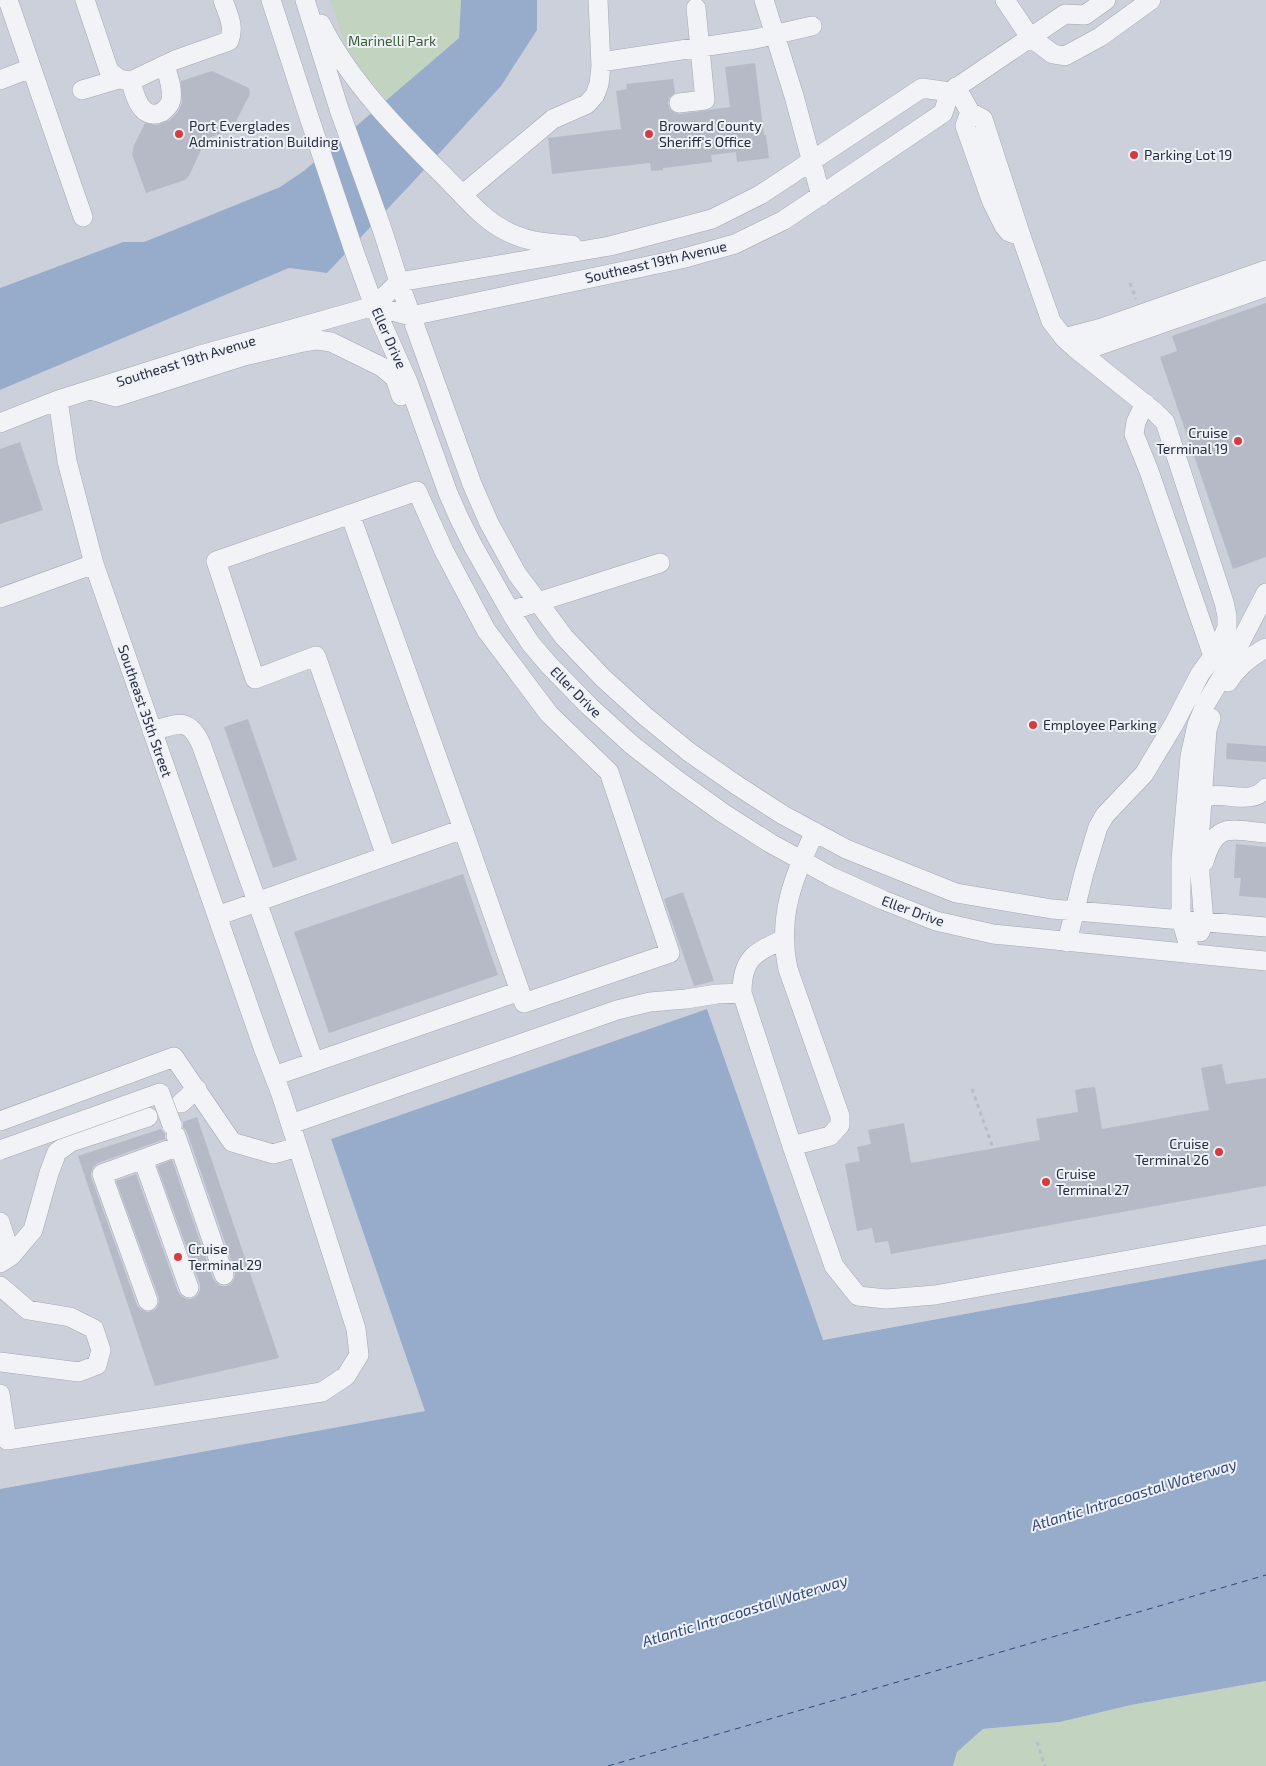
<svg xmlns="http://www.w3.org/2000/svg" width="1266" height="1766" font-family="'Exo 2',sans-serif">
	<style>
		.built { fill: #ccd0db }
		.green { fill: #c2d3bf }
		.water { fill: #97abcb }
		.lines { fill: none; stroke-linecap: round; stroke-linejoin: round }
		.ferry { stroke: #2e4777; stroke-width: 1; stroke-dasharray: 6 5; stroke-linecap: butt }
		.building { fill: #b5bac6 }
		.minor-casing { stroke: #a4a7b3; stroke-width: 20 }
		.path { stroke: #b8bcc4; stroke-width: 3; stroke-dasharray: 4 4; stroke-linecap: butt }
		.minor { stroke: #f1f3f7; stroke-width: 19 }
		.minor-bridge-casing { stroke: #a4a7b3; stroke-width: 20; stroke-linecap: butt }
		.minor-bridge { stroke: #f1f3f7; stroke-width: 19 }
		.poi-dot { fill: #d63b41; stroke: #eef1f6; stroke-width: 2 }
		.labels { text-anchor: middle; stroke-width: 4; stroke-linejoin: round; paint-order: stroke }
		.park-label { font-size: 14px; fill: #365d33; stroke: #eef1f6 }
		.poi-label { font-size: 14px; fill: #272d41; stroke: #eef1f6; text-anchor: start }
		.street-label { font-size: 14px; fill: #272d41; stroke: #eef1f6 }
		.water-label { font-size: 15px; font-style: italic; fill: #2e4777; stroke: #eef1f6 }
	</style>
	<rect width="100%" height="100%" fill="#dfe1e9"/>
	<path class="built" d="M0,0H461L459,38L305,170L280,187L144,242H123L0,288Z
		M537,0H1266V1259L822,1340L707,1009L331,1139L426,1411L0,1489V390L289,268L327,273L537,30Z"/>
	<path class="green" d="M330,0H461L459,38L387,100L361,70L345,43Z
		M1266,1681V1766H953L957,1752L983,1729L1060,1722L1131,1705Z"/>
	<path class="water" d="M461,0H537V30L501,86L411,184L327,273L289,268L0,390V288L123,242H144L280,187L305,170L459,38Z
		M707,1009L823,1340L1266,1259V1681L1131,1705L1060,1722L983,1729L957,1752L953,1766H0V1489L425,1411L331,1139Z"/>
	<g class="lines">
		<path class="ferry" d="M608,1766L1266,1575"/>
	</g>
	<path class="building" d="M755,63L764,135H766L769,158L737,162L736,152L711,155L712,162L663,168V170L651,171L650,163L552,174L548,138L621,129L616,91L627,89L626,84L673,79L675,93L669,98L668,104L670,109L675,113L680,114L730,107L725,67Z
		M212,71L249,88L250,94L233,127L232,129L206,139L189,176L185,180L146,193L132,154L134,145L145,123L157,125L170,120L178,112L182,103L181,81Z
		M1266,303V557L1233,569L1160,357L1177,351L1172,336Z
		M20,442L43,510L0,524V449Z
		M248,719L297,860L273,868L224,727Z
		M1227,743L1266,746V762L1226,759Z
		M1236,844L1266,847V898L1239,896L1241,878H1234Z
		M463,874L498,975L329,1033L294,932Z
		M683,892L714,981L694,986L664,899Z
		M1222,1064L1226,1084L1266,1078V1186L891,1254L888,1241L875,1243L872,1228L857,1231L845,1164L860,1161L857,1147L871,1144L868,1130L904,1123L911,1163L1040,1140L1036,1119L1078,1112L1075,1090L1085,1088L1095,1087L1102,1129L1209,1110L1201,1068Z
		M197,1117L279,1358L155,1386L78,1156L161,1129L165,1134V1139L98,1163L93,1167L91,1173V1177L137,1305L140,1309L147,1312L152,1311L157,1308L159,1302V1298L116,1181L136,1174L178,1292L182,1297L187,1299H192L198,1295L200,1290V1284L157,1166L172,1160L213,1279L216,1283L221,1286H227L232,1283L235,1277V1271L187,1132L183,1127V1122Z"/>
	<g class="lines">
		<g class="minor-casing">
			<path id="minor" d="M8,0L83,217
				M85,0L109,71L119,79L131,81L175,60L229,41C235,26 228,15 223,0
				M271,0L308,114L354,251L374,306L408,382L448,493L459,518L473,546L514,618L531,644L549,665L589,706L632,745L677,780L723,813L770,843L832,877L883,900L936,921L993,934L1266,961
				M305,0L339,109L382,229L399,282L472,484L489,523L517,574L538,602L564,637L603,678L645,716L689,752L735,784L783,815L846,849L956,893L1052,909L1266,927
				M764,0L794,96L821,196
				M1005,0L1030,37L1053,54L1065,56L1100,37L1151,0
				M321,24C351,84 401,133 448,180C464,196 479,215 499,227C524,242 543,243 572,245
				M601,62L755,39L812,26
				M0,80L31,68
				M131,81C134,94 141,122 162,112C166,109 170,105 171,100C173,89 168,75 165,65
				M956,87L970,112L983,119L1021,236L1051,321L1064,338L1075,348L1155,412L1165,422L1224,602L1227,616V627L1217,651L1200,674L1174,724L1144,774L1105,815L1098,827L1084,873L1067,942
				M82,90L119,79
				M679,103L705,100L696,8
				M970,112L965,126L992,202L1004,226L1009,232L1021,236
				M462,195L553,119L587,104L595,95L599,84L601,66L598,0
				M374,306L411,316L681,259L735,244L784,220L943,113L950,92L1065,14L1085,15L1106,0
				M1064,338L1102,328L1266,270
				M1080,352L1266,287
				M91,390L116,397L244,356L299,343L317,340L331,342L382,367L395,378L401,396
				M1145,403L1136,422L1134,434L1149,471L1213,656
				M0,423L58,400L197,356L374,306L399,282L610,246L712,219L760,195L922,88L950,92
				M350,514L463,829
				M0,598L94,564
				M510,611L660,563
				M1228,682C1237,667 1251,656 1266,648
				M152,731C178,724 188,716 201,744L314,1062
				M1194,805C1199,802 1205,797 1211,796C1230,793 1252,805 1266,788
				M815,832C793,877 777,918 788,969L840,1116V1125L830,1136L792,1146L834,1266L858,1296L886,1299L935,1295L1266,1235
				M1204,862C1216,821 1230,830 1266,833
				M217,916L463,829L524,1003L670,953L609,772L549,714L486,630L444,551L417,491L216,561L255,679L316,656L386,856
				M1200,932L1204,922L1200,875V829L1207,730L1211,718
				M784,939C754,953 742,958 742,993L792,1146
				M1191,954L1181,919V860L1190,756L1197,725L1205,705L1226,670L1266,593
				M274,1076L520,991
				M181,1103L197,1089
				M0,1121L174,1057L232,1142L273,1154L298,1147
				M291,1124L617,1010L650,1002L686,999L717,994L742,993
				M176,1136L224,1275
				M143,1159L189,1288
				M0,1222L11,1256
				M0,1263L11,1256L33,1230L49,1173L57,1152L71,1142L148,1117
				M0,1286L28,1310L70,1317L94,1329L101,1350L97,1365L79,1372L0,1362
				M148,1301L102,1174L179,1146
				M0,1394L7,1440L322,1392L346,1376L359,1355L356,1329L281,1094L264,1050L94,564L67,461L58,400"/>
		</g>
		<path class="path" d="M1130,283L1136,299
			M972,1089L993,1148
			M1037,1742L1045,1766"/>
		<use href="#minor" class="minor"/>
		<g class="minor-bridge-casing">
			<path id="minor-bridge" d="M0,1150L160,1093L172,1125"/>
		</g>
		<use href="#minor-bridge" class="minor-bridge"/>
	</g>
	<g class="poi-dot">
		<circle cx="179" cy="134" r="5"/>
		<circle cx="649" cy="134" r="5"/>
		<circle cx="1134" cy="155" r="5"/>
		<circle cx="1238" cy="441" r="5"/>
		<circle cx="1033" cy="725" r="5"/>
		<circle cx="1219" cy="1152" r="5"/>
		<circle cx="1046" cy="1182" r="5"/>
		<circle cx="178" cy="1257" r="5"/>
	</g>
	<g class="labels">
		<g class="park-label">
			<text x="392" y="46">Marinelli Park</text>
		</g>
		<g class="poi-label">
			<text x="189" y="131">Port Everglades<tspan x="189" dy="16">Administration Building</tspan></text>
			<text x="659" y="131">Broward County<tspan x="659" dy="16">Sheriff's Office</tspan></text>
			<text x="1144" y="160">Parking Lot 19</text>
			<text x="1228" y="438" text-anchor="end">Cruise<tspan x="1228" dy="16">Terminal 19</tspan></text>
			<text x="1043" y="730">Employee Parking</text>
			<text x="1209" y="1149" text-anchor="end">Cruise<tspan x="1209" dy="16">Terminal 26</tspan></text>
			<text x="1056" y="1179">Cruise<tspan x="1056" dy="16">Terminal 27</tspan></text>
			<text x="188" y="1254">Cruise<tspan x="188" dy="16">Terminal 29</tspan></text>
		</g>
		<g class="street-label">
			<text transform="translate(656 262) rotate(-13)" y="5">Southeast 19th Avenue</text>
			<text transform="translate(389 338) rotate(66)" y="5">Eller Drive</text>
			<text transform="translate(186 361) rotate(-17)" y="5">Southeast 19th Avenue</text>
			<text transform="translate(576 692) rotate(45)" y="5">Eller Drive</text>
			<text transform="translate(145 711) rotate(71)" y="5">Southeast 35th Street</text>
			<text transform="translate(913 911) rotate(20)" y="5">Eller Drive</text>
		</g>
		<g class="water-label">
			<text transform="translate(1134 1495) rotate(-17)" y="5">Atlantic Intracoastal Waterway</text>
			<text transform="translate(745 1611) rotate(-17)" y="5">Atlantic Intracoastal Waterway</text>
		</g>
	</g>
</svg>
